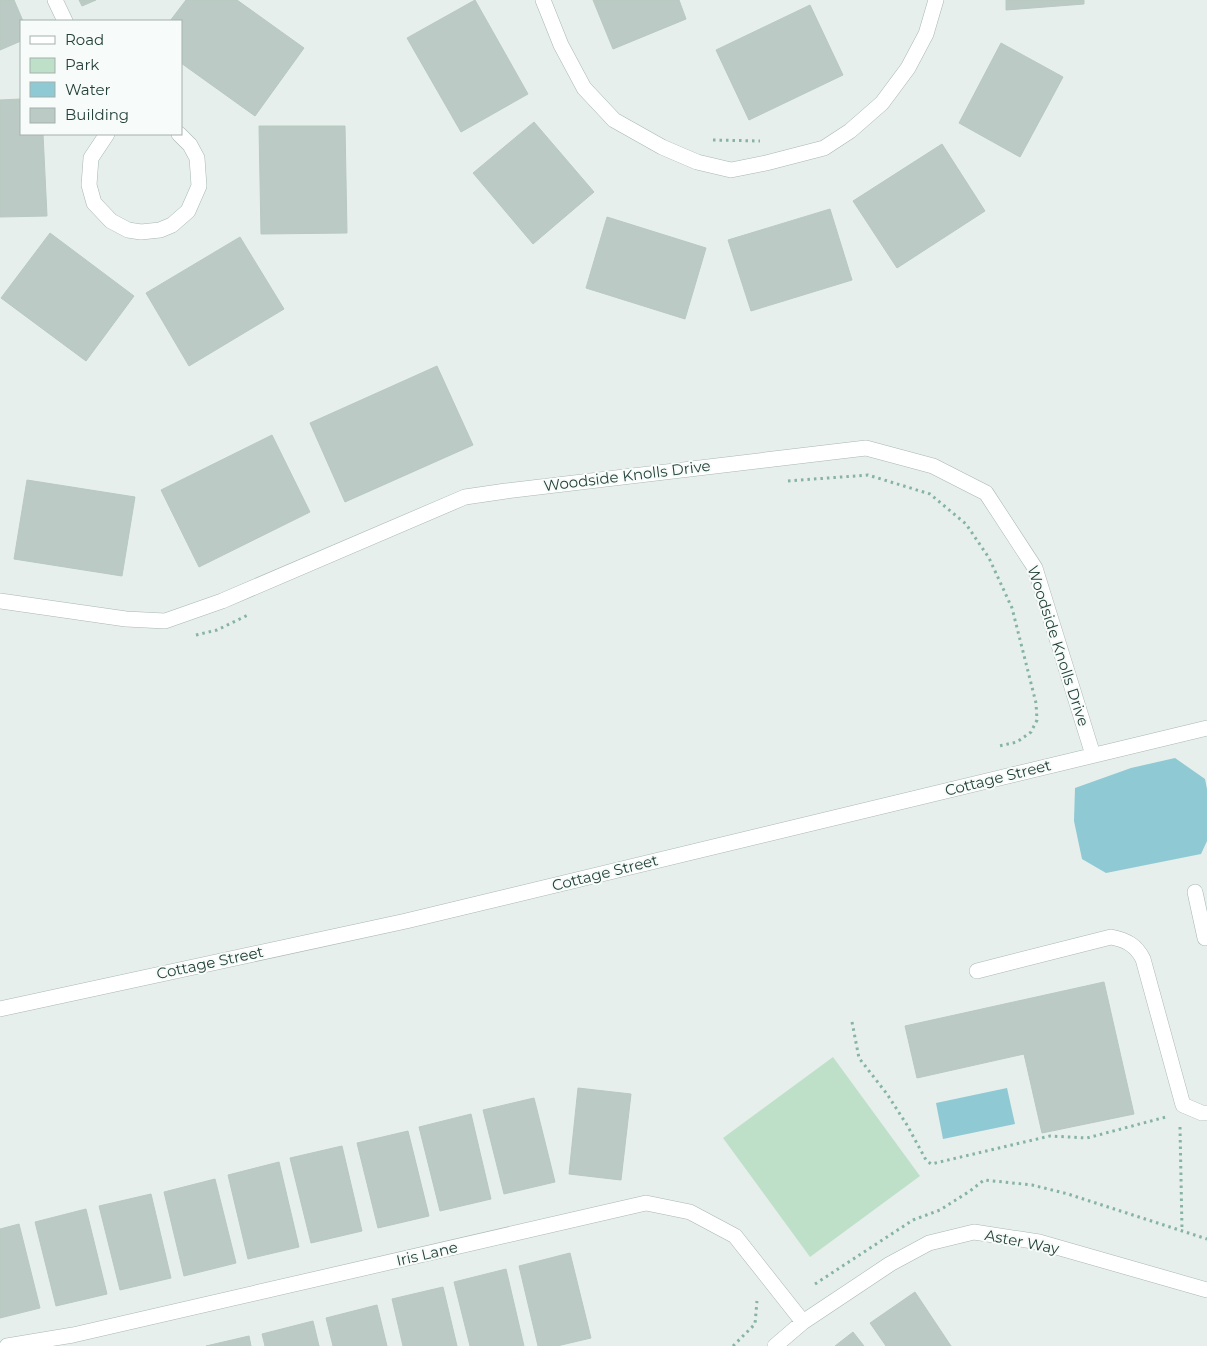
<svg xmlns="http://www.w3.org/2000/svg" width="1207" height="1346" font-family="Montserrat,sans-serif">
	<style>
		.green { fill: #bfe0c8 }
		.water { fill: #8ec9d4 }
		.building { fill: #bbcac4; stroke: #b8c9c2 }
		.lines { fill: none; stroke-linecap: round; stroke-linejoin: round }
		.minor-casing { stroke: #a8b8b2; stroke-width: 16 }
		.path { stroke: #86b3a5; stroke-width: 3; stroke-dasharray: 2.5 4; stroke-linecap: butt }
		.minor { stroke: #fff; stroke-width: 15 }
		.labels { text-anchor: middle; stroke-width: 4; stroke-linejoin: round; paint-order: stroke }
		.street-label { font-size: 15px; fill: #24423a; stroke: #f7fbf9 }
	</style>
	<rect width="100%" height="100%" fill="#e6efeb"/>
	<path class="green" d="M833,1057L920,1176L810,1257L723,1138Z"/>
	<path class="water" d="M1175,758L1205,779L1207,789V841L1201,854L1106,873L1082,859L1074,821L1075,788L1131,768Z
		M1007,1088L1015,1124L943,1139L936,1103Z"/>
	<path class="building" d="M0,0H14L23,21H21V41L0,50Z
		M79,0H96L82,6Z
		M186,0H237L304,48L255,116L181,63V21H170Z
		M475,0L528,94L461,132L407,38Z
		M593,0H679L686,19L613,49Z
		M1006,0H1084V4L1006,10Z
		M810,5L843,75L749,120L716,50Z
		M1001,43L1063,77L1020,157L959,123Z
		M21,99V134H43L47,216L0,217V100Z
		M534,122L594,192L533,244L473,173Z
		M259,126H345L347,233L261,234Z
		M942,144L985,211L897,268L853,201Z
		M830,209L852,280L751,311L728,240Z
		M607,217L706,248L685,319L586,288Z
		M50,233L134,296L86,361L1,298Z
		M240,237L284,309L189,366L146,293Z
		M437,366L473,445L345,502L310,423Z
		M272,435L310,512L199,567L161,490Z
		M27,480L135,497L122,576L14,559Z
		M1104,982L1134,1114L1042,1133L1024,1054L917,1078L905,1026Z
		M578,1088L631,1094L621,1180L569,1174Z
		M534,1098L555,1182L504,1194L483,1110Z
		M471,1114L491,1199L440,1211L419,1127Z
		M408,1131L429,1216L378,1228L357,1143Z
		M342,1146L362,1231L311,1243L290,1158Z
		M279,1162L299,1247L248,1259L228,1175Z
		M215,1179L236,1263L184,1276L164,1192Z
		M151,1194L171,1278L120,1290L99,1206Z
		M86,1209L107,1294L56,1306L35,1222Z
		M19,1224L40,1308L0,1318V1229Z
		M570,1253L591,1338L557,1346H538L519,1266Z
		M506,1269L524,1346H470L454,1282Z
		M443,1287L457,1346H403L392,1299Z
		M915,1292L951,1346H886L870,1323Z
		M377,1305L387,1346H333L326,1318Z
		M313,1321L319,1346H265L262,1334Z
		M853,1332L864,1346H835Z
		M249,1336L251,1346H206Z"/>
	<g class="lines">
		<g class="minor-casing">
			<path id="minor" d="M55,0L65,21
				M543,0L561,45L584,88L614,120L662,147L697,162L731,170L766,163L824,148L850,131L882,103L908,68L926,34L936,0
				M107,134L91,158L89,185L94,203L111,221L128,230L141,232L160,230L172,225L188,211L199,186L197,158L190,145L179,134
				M0,601L126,619L165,621L222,601L465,497L506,491L866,448L933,466L986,493L1035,568L1093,755
				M1195,892L1205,938L1207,937
				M977,971L1111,937C1126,940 1136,945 1143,959L1183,1105L1202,1113H1207
				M0,1009L406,921L1207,728
				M7,1346L73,1335L646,1203L690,1212L735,1236L803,1322
				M775,1346L803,1322L890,1264L929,1243L974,1232L1039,1242L1207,1290"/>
		</g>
		<path class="path" d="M713,140L760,141
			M788,481L868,475L930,494L966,524L989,558L1012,608L1036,703L1037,720L1031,732L1017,742L999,746
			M196,635L217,630L248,615
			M852,1022L859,1058L887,1094L907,1125L926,1160L931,1164L1050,1136L1087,1138L1166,1117
			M1180,1127L1182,1230
			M815,1284L913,1220L940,1210L970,1191L984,1180L1032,1185L1068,1194L1207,1239
			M733,1346L755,1324L757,1301"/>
		<use href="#minor" class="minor"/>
	</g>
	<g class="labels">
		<g class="street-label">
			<text transform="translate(627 476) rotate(-7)" y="5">Woodside Knolls Drive</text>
			<text transform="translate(1058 646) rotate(72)" y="5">Woodside Knolls Drive</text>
			<text transform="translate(998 778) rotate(-14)" y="5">Cottage Street</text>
			<text transform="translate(605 873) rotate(-14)" y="5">Cottage Street</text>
			<text transform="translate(210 963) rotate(-12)" y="5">Cottage Street</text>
			<text transform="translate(1022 1242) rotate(11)" y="5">Aster Way</text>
			<text transform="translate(427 1254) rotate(-13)" y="5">Iris Lane</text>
		</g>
	</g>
	<rect x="20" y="20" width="162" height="115" fill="#f7fbf9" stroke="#a3b1ad"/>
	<rect x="30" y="36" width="25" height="8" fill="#ffffff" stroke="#a3b1ad"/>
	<text x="65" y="45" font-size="15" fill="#24423a">Road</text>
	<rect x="30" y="58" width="25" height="15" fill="#bfe0c8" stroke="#a3b1ad"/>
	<text x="65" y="70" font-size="15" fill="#24423a">Park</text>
	<rect x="30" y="82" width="25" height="15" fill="#8ec9d4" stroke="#a3b1ad"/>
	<text x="65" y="95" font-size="15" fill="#24423a">Water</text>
	<rect x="30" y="108" width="25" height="15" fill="#bbcac4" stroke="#a3b1ad"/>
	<text x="65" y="120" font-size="15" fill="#24423a">Building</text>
</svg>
